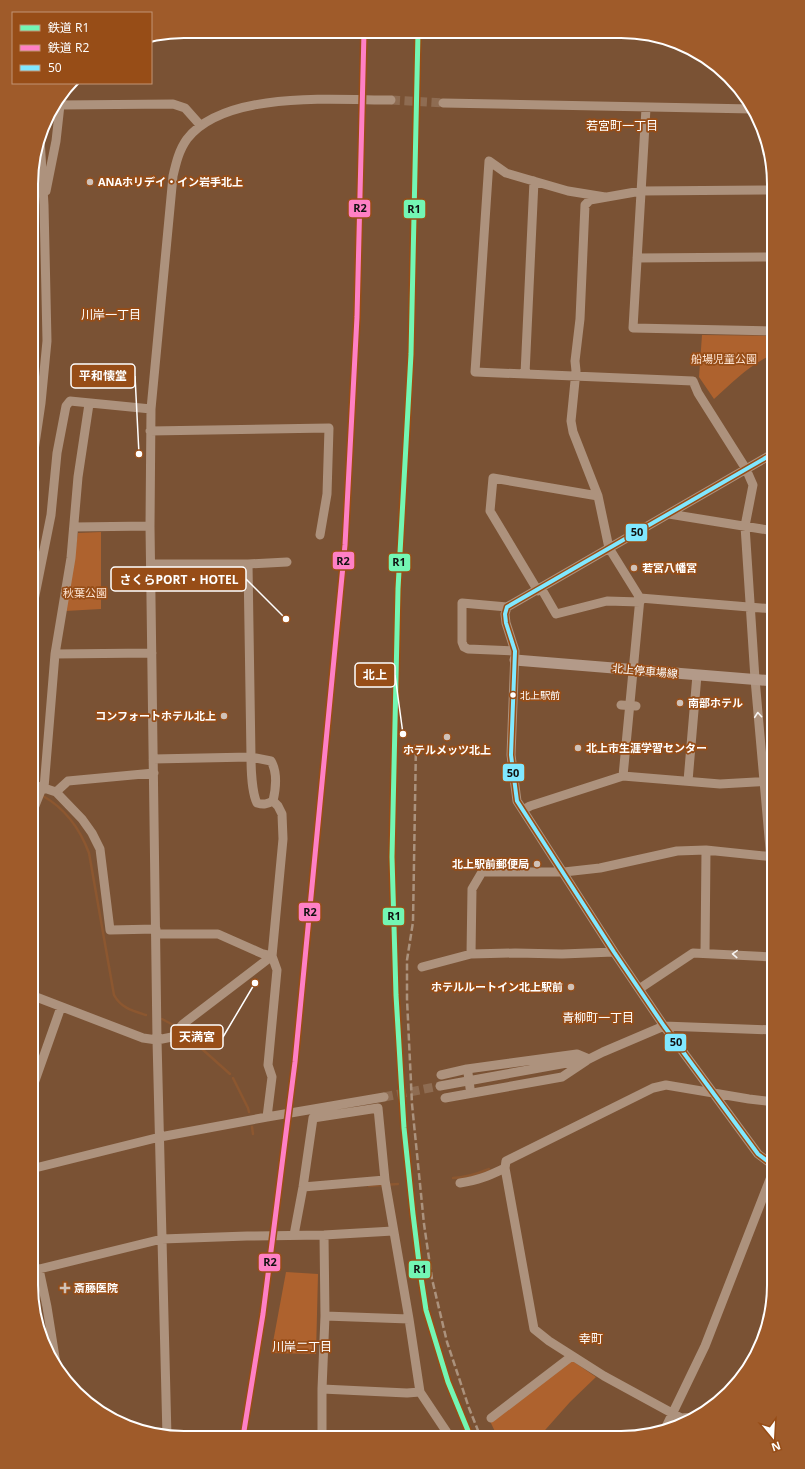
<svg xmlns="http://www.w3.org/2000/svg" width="805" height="1469" font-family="'Open Sans','Noto Sans JP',sans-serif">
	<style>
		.green { fill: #ae622e }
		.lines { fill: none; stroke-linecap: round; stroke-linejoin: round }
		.stream { stroke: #8c5730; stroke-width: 2.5 }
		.minor-tunnel { stroke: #8e6c52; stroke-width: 9; stroke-dasharray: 9 4.5; stroke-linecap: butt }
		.minor { stroke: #ad927d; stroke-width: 9 }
		.major { stroke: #b39a89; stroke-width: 11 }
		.rail { stroke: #ab927d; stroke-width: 2.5; stroke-dasharray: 7 3; stroke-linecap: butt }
		.minor-bridge { stroke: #ad927d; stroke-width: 9 }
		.bus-1-casing { stroke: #974d17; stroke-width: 7 }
		.bus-1 { stroke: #80e8ff; stroke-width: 4 }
		.rail-1-casing { stroke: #974d17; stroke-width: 8 }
		.rail-2-casing { stroke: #974d17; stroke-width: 8 }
		.rail-1 { stroke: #73f6b3; stroke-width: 5 }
		.rail-2 { stroke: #ff80c5; stroke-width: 5 }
		.oneway { stroke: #f7f4f2 }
		.poi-dot { fill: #d0c2b8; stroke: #974d17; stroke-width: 1.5 }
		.bus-dot { fill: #fff; stroke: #974d17; stroke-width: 1.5 }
		.labels { text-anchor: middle; stroke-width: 3.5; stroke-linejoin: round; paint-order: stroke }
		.bus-label { font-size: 10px; fill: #fff; stroke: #974d17; text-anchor: start }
		.poi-label { font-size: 11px; font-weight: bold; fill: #fff; stroke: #974d17; text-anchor: start }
		.park-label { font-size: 11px; fill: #fce2d0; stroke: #974d17 }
		.street-label { font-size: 11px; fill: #fff; stroke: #974d17 }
		.neighbourhood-label { font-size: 12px; fill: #fff; stroke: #974d17 }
		.rim { fill: none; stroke: #fff; stroke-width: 2 }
		.leader { fill: none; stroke: #fff; stroke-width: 1.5 }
		.callout-dot { fill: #fff; stroke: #974d17; stroke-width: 1.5 }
		.callout { fill: #974d17; stroke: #fff; stroke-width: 1.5 }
		.callout-label { font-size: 12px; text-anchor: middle; font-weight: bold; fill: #fff }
		.line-badge { stroke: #974d17; stroke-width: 1.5 }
		.pale-badge-label { font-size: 11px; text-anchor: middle; font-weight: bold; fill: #111 }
	</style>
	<rect width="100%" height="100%" fill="#7a5234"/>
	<path class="green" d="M702,335L774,336V354C751,363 733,382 714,399L699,377Z
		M101,532V609L65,611L78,533Z
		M286,1272L318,1274L316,1354L271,1353Z
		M571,1360L596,1377L570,1402L538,1438H498L490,1421Z"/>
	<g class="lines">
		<path class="stream" d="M43,796C66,809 80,829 89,853L114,995C121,1008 133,1011 146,1015
			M162,1019L177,1027
			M183,1032L230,1074
			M233,1078L248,1108L249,1112
			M252,1127L253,1134
			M453,1178C466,1178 477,1174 489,1169
			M369,1186L398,1184"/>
		<path class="minor-tunnel" d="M391,100L443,103
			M384,1097L440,1086"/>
		<path class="minor" d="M443,103L753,109
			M646,108L633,328L774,331
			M46,191L56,141L60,105L173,104L185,108L201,126
			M605,197L568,191L523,178L506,173L489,161L475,372L693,381L698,393L746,469L753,485L745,526L755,679L774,894
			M637,258L774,257
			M525,374L534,181
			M89,404L78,477L71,558L55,654L44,788L56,792L82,819L92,833L100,849L110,930L156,929
			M150,431L329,428L327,494L320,535
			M32,464L41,403L47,341L44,205L40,138
			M669,514L774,531
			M74,527L150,526
			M151,564H248L287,562
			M541,588L556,614L607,601L640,602
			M538,591L490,511L493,478L598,496
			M507,607L462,603V642L464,647L468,649L515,651
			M774,609L640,598L609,548L598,496L573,432L571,421L576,371L575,361L580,319L585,205L590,200L641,191L774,190
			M32,610L51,515L57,453L66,406L70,401L151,409
			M55,654L152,653
			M153,759L251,757L271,761C278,773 276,788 273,801C267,804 264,805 257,803C252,793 251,768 251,757L248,564
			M623,776L640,598
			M688,781L697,675
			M56,792L68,781L154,773
			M523,810L530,806L623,776L720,784L774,781
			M32,813L42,788L32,784
			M156,934H218L263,954L272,956
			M705,953L706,850
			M471,954L472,889L482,872H564L600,868L677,851L706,850L774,857
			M422,967L471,954L515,953L562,954L614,952
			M639,989L693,953L774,957
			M31,995L143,1038L157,1040L172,1037L183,1024L272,956
			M441,1075L467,1069L577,1054L589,1059
			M440,1086L589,1059L603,1052L664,1026L774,1030
			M31,1092L61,1007
			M445,1098L562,1077L586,1061
			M267,1117L272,1077L268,1065L277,970L272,956L283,839L282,814L278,806L273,801
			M774,1166L758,1154L664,1026L614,952L517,801L511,755L515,651L506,623L505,614L507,607L774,453
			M505,1168L534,1329L549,1341L604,1376L681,1418L696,1417
			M31,1169L160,1137L267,1117L384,1097
			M460,1183C480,1180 488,1176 505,1168L506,1161L653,1088L666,1085L749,1099L774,1102
			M303,1187L385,1180
			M294,1235L303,1187L313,1118L378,1108L385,1180L409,1319L420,1392L450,1437
			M39,1269L47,1307L57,1370
			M31,1271L162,1239L247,1236L324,1235L393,1231
			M325,1316L409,1319
			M322,1389L407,1393L420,1392
			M491,1418L572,1356
			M664,1431L705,1346L774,1169
			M167,1437L157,1040L150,526L151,409L173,176C176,163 179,150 187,139C225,90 335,100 391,100
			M322,1437V1389L325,1316L324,1235"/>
		<path class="major" d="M515,660L774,681"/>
		<path class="rail" d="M416,744L413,922L407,960V999L412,1104L424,1224L432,1279L447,1342L469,1408L481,1438"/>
		<path class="minor-bridge" d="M621,705L636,706
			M468,1073L470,1088"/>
		<g class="bus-1-casing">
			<path id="bus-1" d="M774,1166L758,1154L664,1026L614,952L517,801L511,755L515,651L506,623L505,614L507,607L774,453"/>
		</g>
		<use href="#bus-1" class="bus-1"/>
		<g class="rail-1-casing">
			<path id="rail-1" d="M418,32L411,354L398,589L392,857L396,995L404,1128L413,1214L420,1271L426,1310L448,1382L471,1438"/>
		</g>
		<g class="rail-2-casing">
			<path id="rail-2" d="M243,1437L263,1314L295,1062L345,545L357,317L364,32"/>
		</g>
		<use href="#rail-1" class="rail-1"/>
		<use href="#rail-2" class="rail-2"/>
	</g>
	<defs><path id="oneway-chevron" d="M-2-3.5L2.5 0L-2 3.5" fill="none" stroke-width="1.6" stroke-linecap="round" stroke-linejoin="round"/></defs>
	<g class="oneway">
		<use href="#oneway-chevron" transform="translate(758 715) rotate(-95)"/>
		<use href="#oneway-chevron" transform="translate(735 954) rotate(-177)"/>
	</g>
	<g class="poi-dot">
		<circle cx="90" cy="182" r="4"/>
		<circle cx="634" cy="568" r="4"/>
		<circle cx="680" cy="703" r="4"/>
		<circle cx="224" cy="716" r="4"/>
		<circle cx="447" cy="737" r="4"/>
		<circle cx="578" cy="748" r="4"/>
		<circle cx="537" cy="864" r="4"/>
		<circle cx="571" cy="987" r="4"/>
		<path d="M63 1282h4v4h4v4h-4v4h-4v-4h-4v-4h4z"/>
	</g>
	<circle class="bus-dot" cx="513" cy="695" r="3.5"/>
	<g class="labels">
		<g class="bus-label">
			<text x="520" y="699">北上駅前</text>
		</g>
		<g class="poi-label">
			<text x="98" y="186">ANAホリデイ・イン岩手北上</text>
			<text x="642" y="572">若宮八幡宮</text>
			<text x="688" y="707">南部ホテル</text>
			<text x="216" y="720" text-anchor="end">コンフォートホテル北上</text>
			<text x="586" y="752">北上市生涯学習センター</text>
			<text x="447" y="754" text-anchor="middle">ホテルメッツ北上</text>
			<text x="529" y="868" text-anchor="end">北上駅前郵便局</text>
			<text x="563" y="991" text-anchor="end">ホテルルートイン北上駅前</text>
			<text x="74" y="1292">斎藤医院</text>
		</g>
		<g class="park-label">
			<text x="724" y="363">船場児童公園</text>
			<text x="85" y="597">秋葉公園</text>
		</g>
		<g class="street-label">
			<text transform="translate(645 671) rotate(5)" y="4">北上停車場線</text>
		</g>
		<g class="neighbourhood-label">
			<text x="622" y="130">若宮町一丁目</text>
			<text x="111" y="319">川岸一丁目</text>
			<text x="598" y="1022">青柳町一丁目</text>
			<text x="591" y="1343">幸町</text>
			<text x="302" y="1351">川岸二丁目</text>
		</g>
	</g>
	<path d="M0 0H805V1469H0ZM184 38H621A146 146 0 0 1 767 184V1285A146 146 0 0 1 621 1431H184A146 146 0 0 1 38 1285V184A146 146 0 0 1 184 38Z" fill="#9f5b2a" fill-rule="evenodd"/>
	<path class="rim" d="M184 38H621A146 146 0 0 1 767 184V1285A146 146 0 0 1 621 1431H184A146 146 0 0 1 38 1285V184A146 146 0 0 1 184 38Z"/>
	<path class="leader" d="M139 454L135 376M286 619L246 579M403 734L395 675M255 983L223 1037"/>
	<g class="callout-dot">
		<circle cx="139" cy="454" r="4"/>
		<circle cx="286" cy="619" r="4"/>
		<circle cx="403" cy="734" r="4"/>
		<circle cx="255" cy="983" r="4"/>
	</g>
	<g class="callout">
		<rect x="71" y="364" width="64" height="24" rx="4"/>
		<rect x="111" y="567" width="135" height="24" rx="4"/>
		<rect x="355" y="663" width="40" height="24" rx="4"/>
		<rect x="171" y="1025" width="52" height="24" rx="4"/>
	</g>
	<g class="callout-label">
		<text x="103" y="380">平和懐堂</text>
		<text x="179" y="584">さくらPORT・HOTEL</text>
		<text x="375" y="679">北上</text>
		<text x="197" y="1041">天満宮</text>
	</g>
	<g class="line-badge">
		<rect x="348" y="199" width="23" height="19" rx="4" fill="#ff80c5"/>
		<rect x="403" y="199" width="23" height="20" rx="4" fill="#73f6b3"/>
		<rect x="625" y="523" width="23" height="19" rx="4" fill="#80e8ff"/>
		<rect x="332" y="551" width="23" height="19" rx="4" fill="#ff80c5"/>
		<rect x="388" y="553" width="23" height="19" rx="4" fill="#73f6b3"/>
		<rect x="502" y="763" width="23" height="19" rx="4" fill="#80e8ff"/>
		<rect x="298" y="902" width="23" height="20" rx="4" fill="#ff80c5"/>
		<rect x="382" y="907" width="23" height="19" rx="4" fill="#73f6b3"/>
		<rect x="664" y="1033" width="23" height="19" rx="4" fill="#80e8ff"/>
		<rect x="258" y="1253" width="23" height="19" rx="4" fill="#ff80c5"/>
		<rect x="408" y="1260" width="23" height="19" rx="4" fill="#73f6b3"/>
	</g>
	<g class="pale-badge-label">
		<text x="360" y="212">R2</text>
		<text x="414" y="213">R1</text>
		<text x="637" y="536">50</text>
		<text x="343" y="565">R2</text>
		<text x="399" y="566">R1</text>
		<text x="513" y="777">50</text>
		<text x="310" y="916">R2</text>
		<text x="394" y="920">R1</text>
		<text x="676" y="1046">50</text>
		<text x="270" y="1266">R2</text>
		<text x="420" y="1273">R1</text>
	</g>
	<rect x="12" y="12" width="140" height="72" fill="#974d17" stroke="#c19474"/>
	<rect x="20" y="25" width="20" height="6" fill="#73f6b3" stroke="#c19474"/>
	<text x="48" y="32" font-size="12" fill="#ffffff">鉄道 R1</text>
	<rect x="20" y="45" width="20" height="6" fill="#ff80c5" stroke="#c19474"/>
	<text x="48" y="52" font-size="12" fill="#ffffff">鉄道 R2</text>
	<rect x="20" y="65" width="20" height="6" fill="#80e8ff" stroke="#c19474"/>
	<text x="48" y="72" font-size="12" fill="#ffffff">50</text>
	<g transform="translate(773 1437) rotate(162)" stroke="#974d17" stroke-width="3" paint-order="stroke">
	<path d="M0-3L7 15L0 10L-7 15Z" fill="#ffffff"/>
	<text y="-6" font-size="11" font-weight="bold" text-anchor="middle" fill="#ffffff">N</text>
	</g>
</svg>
